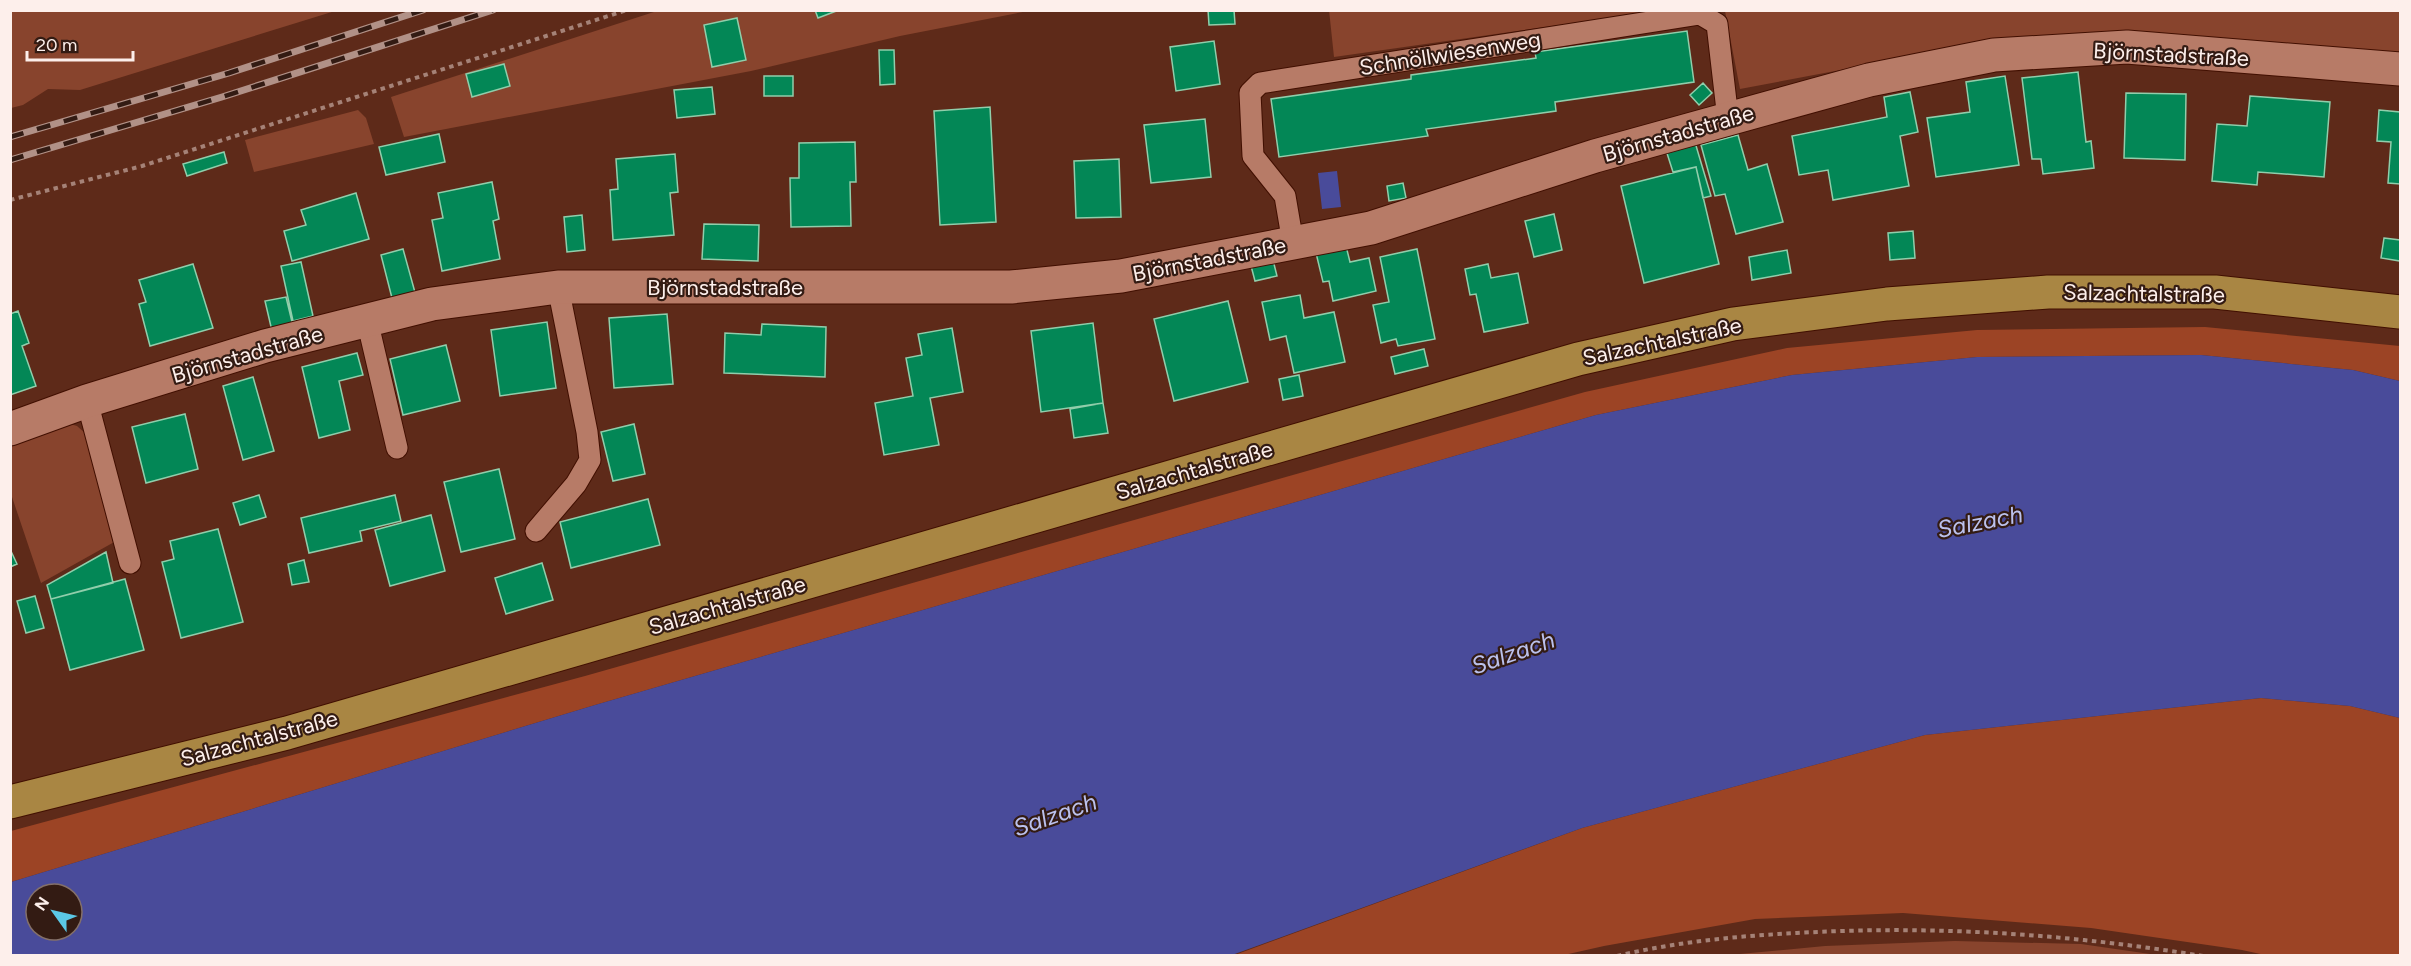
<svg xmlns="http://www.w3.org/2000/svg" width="2411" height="966" font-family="Figtree,sans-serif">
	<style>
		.green { fill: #88442d }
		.forest { fill: #9c4425 }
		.water { fill: #494b9a; fill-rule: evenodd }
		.building { fill: #038756; stroke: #90ceab; stroke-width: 1.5 }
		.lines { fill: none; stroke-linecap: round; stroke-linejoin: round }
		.service-casing { stroke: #410f00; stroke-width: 23 }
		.minor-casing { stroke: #410f00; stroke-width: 35 }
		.primary-casing { stroke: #410f00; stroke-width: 35 }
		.path { stroke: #a58277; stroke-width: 4; stroke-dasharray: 4.5 4.5; stroke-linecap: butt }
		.service { stroke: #b77b67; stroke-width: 21 }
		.minor { stroke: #b77b67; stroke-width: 33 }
		.primary { stroke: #a98643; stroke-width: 33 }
		.rail-casing { stroke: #b19187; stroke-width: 7 }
		.rail { stroke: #331b13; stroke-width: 4.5; stroke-dasharray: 14; stroke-linecap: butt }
		.labels { text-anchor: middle; stroke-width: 4.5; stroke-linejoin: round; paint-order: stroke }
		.street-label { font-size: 22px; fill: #fdefeb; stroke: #331b13 }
		.water-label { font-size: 24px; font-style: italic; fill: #bbc1ed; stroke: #331b13 }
	</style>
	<rect width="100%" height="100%" fill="#5e2a19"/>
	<path class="green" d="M11,10H335V11L80,90L48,89L23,105L11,108Z
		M1329,10L1658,11L1334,57Z
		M657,11H1028L900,36L751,71L404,137L391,97Z
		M1725,11H2400V53L1968,46L1740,89Z
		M358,110L366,118L374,144L254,172L245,140Z
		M67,423L77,426L86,434L116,541L41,583L11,494L10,444Z
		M1955,941L2081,944L2157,955H1729L1825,946Z"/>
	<path class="forest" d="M2205,327L2400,346V381L2353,370L2201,355L1977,357L1792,375L1596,415L595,705L11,882V831L585,676L1585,392L1787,348L1977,330Z
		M2261,698L2350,706L2400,718V955H2265L2242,950L2091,928L1903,913L1755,919L1604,946L1564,955L1232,956L1582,828L1925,735Z"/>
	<path class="water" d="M1337,171L1341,207L1322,209L1318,173Z
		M2201,355L2353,370L2400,381V718L2350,706L2261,698L1925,735L1582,828L1232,955H11V882L595,705L1596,415L1792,375L1977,357ZM36,894H72V930H36Z"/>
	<path class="building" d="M815,10H839L818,18Z
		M1208,10H1234L1235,24L1209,25Z
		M737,18L746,60L712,67L704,25Z
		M1687,31L1694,82L1555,102L1556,111L1426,129L1428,136L1279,157L1271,99L1411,79V75L1536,58L1535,52Z
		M1214,41L1220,84L1176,91L1170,47Z
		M879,50H894L895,84L880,85Z
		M504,64L510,86L472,97L466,74Z
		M2078,72L2086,142L2091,141L2094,168L2043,174L2041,159H2032L2022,78Z
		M764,76H793V96H764Z
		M2005,76L2019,165L1936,177L1927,118L1970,112L1966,82Z
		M1703,83L1712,93L1699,105L1690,95Z
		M712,87L715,114L677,118L674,90Z
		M1910,92L1918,132L1900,136L1909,186L1833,200L1828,170L1799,175L1792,136L1887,117L1884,97Z
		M2126,93L2186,94L2185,160L2124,158Z
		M2250,96L2330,102L2324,177L2258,172L2257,185L2212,181L2217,124L2247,126Z
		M990,107L996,222L940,225L934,111Z
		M2379,110L2400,112V184L2388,183L2391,142L2377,141Z
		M1205,119L1211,177L1151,183L1144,125Z
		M439,134L445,162L386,175L379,147Z
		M1738,135L1748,170L1767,164L1783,222L1736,234L1725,194L1715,196L1701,145Z
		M1694,139L1711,196L1703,198L1696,167L1673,172L1665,147Z
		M855,142L856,182H850L851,226L791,227L790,178H799V143Z
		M224,152L227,163L187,176L183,164Z
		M675,154L678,192L670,193L674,235L613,240L610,190L618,189L616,159Z
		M1119,159L1121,217L1076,218L1074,161Z
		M1696,167L1719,264L1644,283L1621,186Z
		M492,182L499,219L493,221L500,259L442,271L432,220L443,218L438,193Z
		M1403,183L1406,198L1389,201L1387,186Z
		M356,193L369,239L292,261L284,231L306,225L301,210Z
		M1554,214L1562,250L1534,257L1525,221Z
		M582,215L585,250L567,252L564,217Z
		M704,224L759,225L758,261L702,259Z
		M1913,231L1915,258L1890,260L1888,233Z
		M2384,238L2400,240V261L2381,258Z
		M1346,246L1350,262L1369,258L1376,291L1333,301L1329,281L1323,282L1316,253Z
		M403,249L416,296L393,302L381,255Z
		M1417,249L1435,339L1398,346L1396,339L1381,343L1373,305L1389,302L1380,257Z
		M1787,250L1791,273L1752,280L1749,257Z
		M1272,256L1277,276L1255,281L1250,262Z
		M301,262L313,316L293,321L281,266Z
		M193,264L213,328L150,346L139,304L146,302L139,280Z
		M1488,264L1491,278L1518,273L1528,323L1484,332L1476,294L1470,295L1465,269Z
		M1300,295L1304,318L1334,312L1345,362L1294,373L1286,336L1270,340L1262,302Z
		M286,297L293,326L272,331L265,301Z
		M1228,301L1248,382L1174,401L1154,319Z
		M18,311L29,343L22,346L36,386L10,395V314Z
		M667,314L673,384L614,388L609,318Z
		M547,322L556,388L500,396L491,330Z
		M1093,323L1103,403L1041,412L1031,331Z
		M762,324L826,327L825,377L724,373L725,333L761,335Z
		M952,328L963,392L930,398L939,445L884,455L875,403L913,396L906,358L922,355L918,334Z
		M446,345L460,401L403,415L390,359Z
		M1424,349L1428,366L1395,374L1391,357Z
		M357,353L363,375L339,381L350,430L319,438L302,367Z
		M1299,375L1303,396L1283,400L1279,379Z
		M253,377L274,451L243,460L223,386Z
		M1103,403L1108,433L1074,438L1070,409Z
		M185,414L198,469L146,483L132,427Z
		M634,424L645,474L613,481L601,432Z
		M499,469L515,539L461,552L444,482Z
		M259,495L266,517L240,525L233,503Z
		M395,495L401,521L360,531L362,541L309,553L301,518Z
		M648,499L660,545L571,568L560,522Z
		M431,515L445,571L390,586L375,530Z
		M218,529L243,622L181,638L162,562L174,559L170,541Z
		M10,549L17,564L10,567Z
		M106,552L113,583L51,599L47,585Z
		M304,560L309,582L292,585L288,564Z
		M542,563L553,600L506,614L495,578Z
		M125,579L144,650L70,670L51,599Z
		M35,596L44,628L26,633L17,601Z"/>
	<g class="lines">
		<g class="service-casing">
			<path id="service" d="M1293,243L1285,196L1253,156L1250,93L1260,83L1700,14L1717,24L1728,119
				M367,320L397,448
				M87,401L130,563
				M536,531L576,484L590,460L587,432L558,287"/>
		</g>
		<g class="minor-casing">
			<path id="minor" d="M10,429L87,401L265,346L432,304L558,287H1011L1121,276L1371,228L1595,156L1869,80L1994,55L2127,47L2400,69"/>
		</g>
		<g class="primary-casing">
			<path id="primary" d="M10,802L287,733L1578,359L1733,324L1887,304L2048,292H2215L2400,312"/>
		</g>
		<path class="path" d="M10,200L142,166L627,10
			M1617,956C1675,942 1737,936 1797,933C1934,925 2068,934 2203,956"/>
		<use href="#service" class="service"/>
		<use href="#minor" class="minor"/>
		<use href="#primary" class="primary"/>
		<g class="rail-casing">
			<path id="rail" d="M10,137L229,73L423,10
				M10,160L222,97L493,10"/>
		</g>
		<use href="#rail" class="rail"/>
	</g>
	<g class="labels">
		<g class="street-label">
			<text transform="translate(1450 53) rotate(-9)" y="8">Schnöllwiesenweg</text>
			<text transform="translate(2171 54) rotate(3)" y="8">Björnstadstraße</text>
			<text transform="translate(1678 133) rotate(-16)" y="8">Björnstadstraße</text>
			<text transform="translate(1209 259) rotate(-11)" y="8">Björnstadstraße</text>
			<text x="725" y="295">Björnstadstraße</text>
			<text transform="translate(2144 293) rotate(1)" y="8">Salzachtalstraße</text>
			<text transform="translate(1662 341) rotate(-12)" y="8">Salzachtalstraße</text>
			<text transform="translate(247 354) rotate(-16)" y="8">Björnstadstraße</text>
			<text transform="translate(1194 470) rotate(-16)" y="8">Salzachtalstraße</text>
			<text transform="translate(727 605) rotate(-16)" y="8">Salzachtalstraße</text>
			<text transform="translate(259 738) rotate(-15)" y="8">Salzachtalstraße</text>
		</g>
		<g class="water-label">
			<text transform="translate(1980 522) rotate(-11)" y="8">Salzach</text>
			<text transform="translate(1513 653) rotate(-19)" y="8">Salzach</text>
			<text transform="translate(1055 815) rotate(-19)" y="8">Salzach</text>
		</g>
	</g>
	<rect width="2411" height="966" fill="none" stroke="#fdefeb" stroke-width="24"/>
	<g transform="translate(54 912) rotate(304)"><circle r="28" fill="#331b13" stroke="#847069" stroke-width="1.5"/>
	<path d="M0-4.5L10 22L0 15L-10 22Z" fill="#5bc8e6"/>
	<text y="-9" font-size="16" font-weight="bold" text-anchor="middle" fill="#fdefeb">N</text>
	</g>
	<path d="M27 51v9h106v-9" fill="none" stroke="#fdefeb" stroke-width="3"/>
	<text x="36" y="51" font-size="18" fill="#fdefeb" stroke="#331b13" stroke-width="4.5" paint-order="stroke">20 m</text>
</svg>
